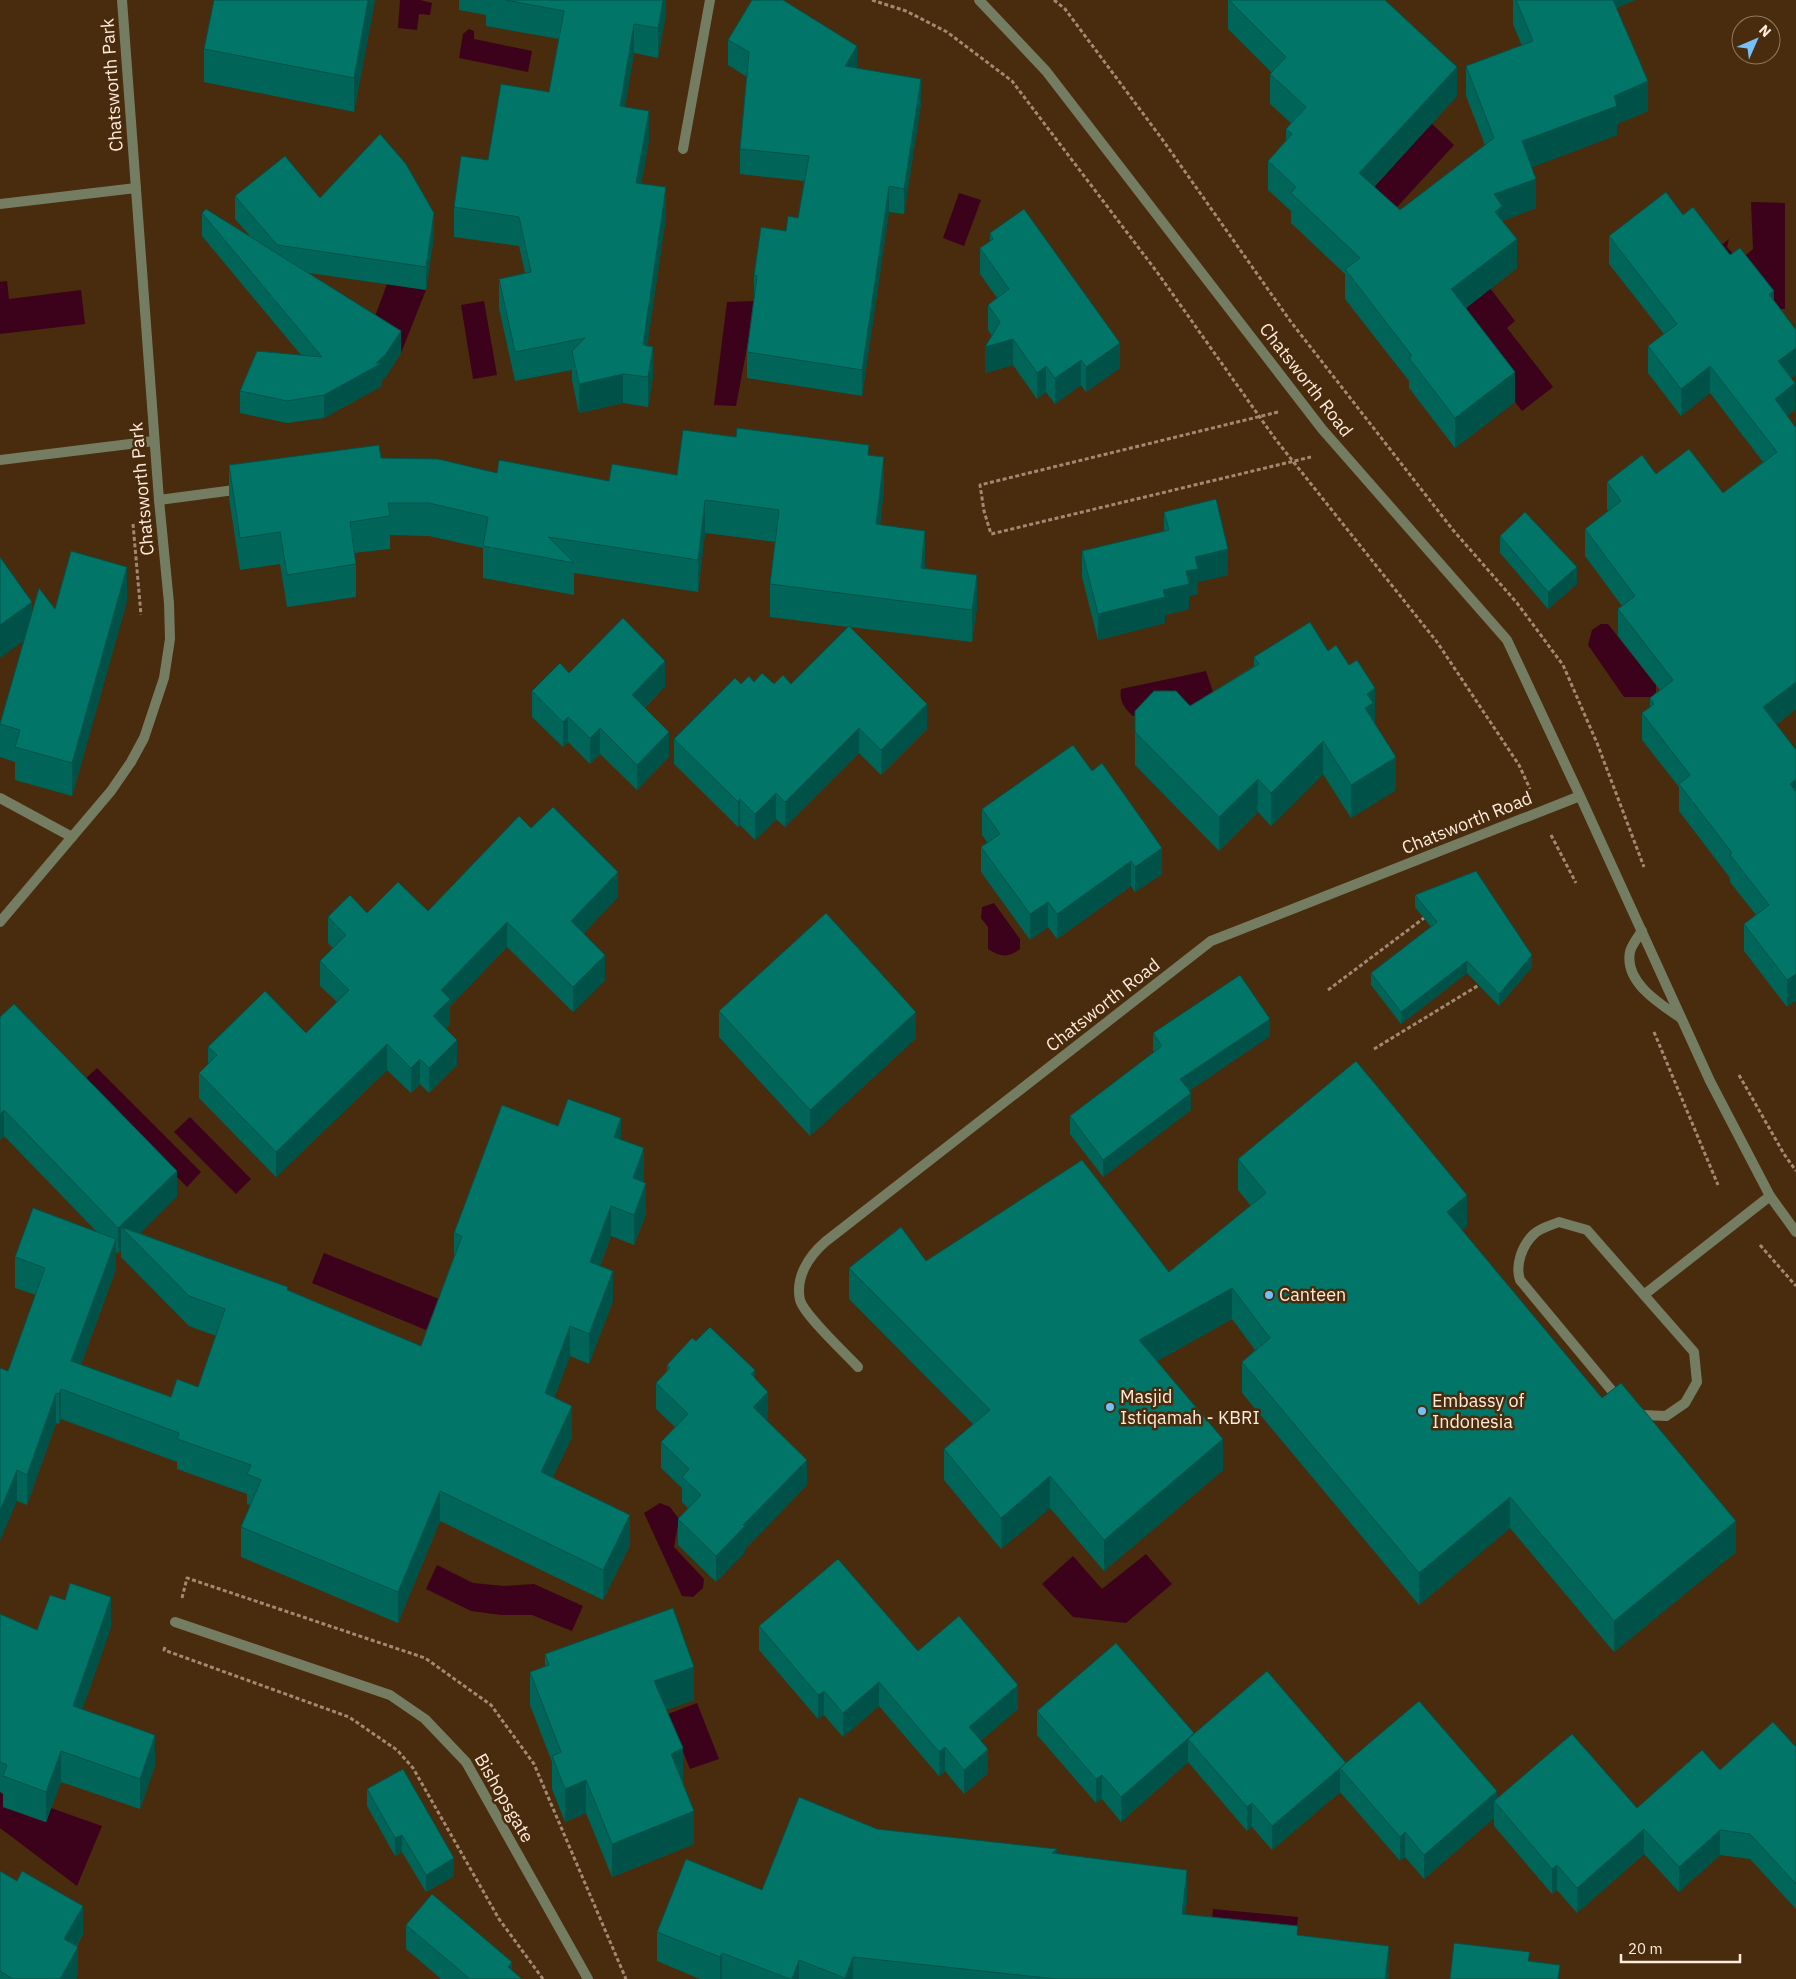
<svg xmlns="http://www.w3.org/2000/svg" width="1796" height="1979" font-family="'IBM Plex Sans',sans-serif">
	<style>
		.water { fill: #3d021b }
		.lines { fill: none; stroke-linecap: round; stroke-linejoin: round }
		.path { stroke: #a28972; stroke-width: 3; stroke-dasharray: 4 2.5; stroke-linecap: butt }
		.lane { stroke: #747c62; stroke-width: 10 }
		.street { stroke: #747c62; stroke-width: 10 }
		.wall { fill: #006559; fill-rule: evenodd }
		.shaded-wall { fill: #005249 }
		.building { fill: #007568; stroke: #005249 }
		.poi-dot { fill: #76c0f7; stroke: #492b0d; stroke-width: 2 }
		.labels { text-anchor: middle; stroke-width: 5; stroke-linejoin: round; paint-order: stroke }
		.street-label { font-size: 18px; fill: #feebda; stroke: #492b0d }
		.poi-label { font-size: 18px; fill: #feebda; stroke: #492b0d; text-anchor: start }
	</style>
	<rect width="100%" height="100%" fill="#492b0d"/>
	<path class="water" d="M400,0H420L432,3L430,15L419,14L417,30L398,28Z
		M469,29L474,31V39L532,51L528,72L459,58L463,34Z
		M1427,119L1454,145L1387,218L1365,197L1420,136Z
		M959,193L981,200L964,246L943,238Z
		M1751,202L1785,203V309H1770L1715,250L1729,239L1727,247L1734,255H1746L1753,249Z
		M7,281L9,299L81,290L85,324L0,334V282Z
		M387,284L426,290L401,353L369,333Z
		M1490,288L1515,321L1507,328L1553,387L1522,411L1451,319Z
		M484,301L497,375L473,379L461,305Z
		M754,301L780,305L752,337H749L736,406L714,405L727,302Z
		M1601,624H1608L1656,685V692L1652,697H1624L1588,645L1592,630Z
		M1206,671L1217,704L1133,716C1124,708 1119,701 1121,689Z
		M994,903L1020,939V949C1008,958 1000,957 988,949V927L981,918L982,907Z
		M97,1068L201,1172L187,1187L83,1081Z
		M190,1117L251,1179L236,1194L174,1132Z
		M324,1253L439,1299L426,1330L312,1283Z
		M660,1503L670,1507L679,1519L674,1547L704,1579L703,1588L693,1597L682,1596L644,1513Z
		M1146,1554L1172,1584L1126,1623L1073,1617L1042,1584L1073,1556L1102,1589Z
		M437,1565L473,1583L504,1586L534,1584L583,1606L572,1631L532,1615H501L471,1611L426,1589Z
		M697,1703L719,1759L690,1769L668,1714Z
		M0,1790L7,1794L3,1807L45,1822L51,1808L102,1826L77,1886L0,1828Z
		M1213,1909L1298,1917L1295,1947L1210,1938Z"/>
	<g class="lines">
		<path class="path" d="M872,0L906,11L947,32L1012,81L1157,272L1276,440L1437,642L1519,765L1530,789
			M1054,0L1065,9L1162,139L1291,322L1453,530L1517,603L1563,665L1597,743L1644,867
			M1278,412L980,485L984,511L991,534L1311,457
			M133,524L141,615
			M1551,835L1576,883
			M1328,990L1424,918
			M1654,1032L1718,1185
			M1374,1049L1479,985
			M1739,1075L1784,1154L1796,1171
			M1760,1245L1796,1286
			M182,1598L187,1578L425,1658L491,1705L534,1764L626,1979
			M165,1647L164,1650L349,1717L397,1750L413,1768L499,1919L543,1979"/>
		<path class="lane" d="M683,149L710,0
			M0,204L136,188
			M0,460L154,441
			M159,500L242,489
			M0,798L72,837
			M1642,931C1638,937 1631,946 1630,952C1624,982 1660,1004 1681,1018
			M1559,1222L1587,1230L1694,1352L1697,1382L1685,1403L1666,1416L1643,1415L1623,1404L1520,1280C1515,1265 1522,1245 1534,1234C1540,1228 1552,1225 1559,1222Z
			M1645,1294L1770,1196"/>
		<path class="street" d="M979,0L1046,71L1322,429L1507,640L1580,796L1710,1081L1770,1196L1796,1232
			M0,922L111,791L131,762L144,738L164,678L170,639L169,603L159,500L122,0
			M858,1367C846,1354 804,1315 800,1300C795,1277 809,1256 825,1242L1211,941L1580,796
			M175,1622L390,1695L425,1719L466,1762L588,1979"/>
	</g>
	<path class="wall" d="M375,0L354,112L204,82V49Z
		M459,0H666V14L658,58L634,53L625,106L649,140L641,184L666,217L647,346L653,376L648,407L623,403L579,413L572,380V370L515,381L499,308V279L525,273L519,246L454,237V207L488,160L549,92L559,39L486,26V15L459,10Z
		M1228,0H1385L1457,96L1374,187L1400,210L1485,145L1466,96V66L1522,46L1513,24V0H1635L1616,8L1648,111L1617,124V135L1532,167L1536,208L1502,221L1517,268L1466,308L1515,402L1455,448L1409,388V381L1345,299V274L1291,223V211L1268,190V161L1286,142V129L1291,123L1270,104V74L1272,73L1228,29Z
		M728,40L857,68L921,104L904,214L889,212L862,396L747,378V352L754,301V275L786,231L798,218L804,181L740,174V149L747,77L728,65Z
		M235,196L434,236L426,290L309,273L401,353L385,378L382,380V386L324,418L287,423L240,413V391L301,355L202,236V213L250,236L235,219Z
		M1683,215L1730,255L1774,301L1796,330V375L1791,378L1795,410L1787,416L1796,428V709L1776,725L1796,750L1787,1007L1744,951V924L1756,915L1730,882V878L1679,811V787L1642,740V713L1650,708V698L1660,690L1618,636V609L1622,606L1585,556V529L1608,511L1607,509V482L1656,474L1723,493L1763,462L1710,393L1681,416L1648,373V346L1664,334L1609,264V236Z
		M990,233L1120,368L1086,392L1081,385L1055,404L1046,392L1037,399L1013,365L985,373L992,336L988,330V305L997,298L980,274V248L990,242Z
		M869,455L884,489L880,525L925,563V568L977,607L972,642L850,627L927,729L881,775L859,753L785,827L776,819L755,840L740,825L738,827L674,764V739L741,684L754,682L774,684H791L848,627L770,617V584L775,542L705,533L698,592L574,573V595L483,578V548L429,536L390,535V549L354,553L356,564V597L287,607L280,564L240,570L229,498V465L381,458L497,473L609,481L677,475Z
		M1164,512L1228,575L1198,582V594L1189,596V609L1165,615V623L1098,640L1082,577V551L1164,531Z
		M1500,536L1577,584L1548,609L1500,553Z
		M127,601L72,796L15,780V762L0,757V723L32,612Z
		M1328,651L1375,722L1374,723L1396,790L1351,818L1323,774L1271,826L1258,812L1219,851L1135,765V711L1190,706L1254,666V657Z
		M569,673L665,686L645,708L669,757L637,790L600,754L590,764L568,742L563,747L532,717V691Z
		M1073,745L1162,874L1135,892L1131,886L1057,939L1048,927L1030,940L981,872V847L987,842L982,835V809Z
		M531,828L618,897L583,934L605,980L573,1012L507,947L450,1006V1024L446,1028L457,1065L429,1093L420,1084L411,1093L387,1070L276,1177L199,1098V1073L208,1064V1047L306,1033L337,1002L320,986V961L333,948L328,943V917L367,913L428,911Z
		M1415,895L1532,967L1499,1006L1467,973L1401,1024L1371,985V973L1431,927L1415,907Z
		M719,1011L916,1038L810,1136L719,1037Z
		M0,1017L177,1196L140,1233L288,1290L421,1346L454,1256V1233L558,1126L621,1140L644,1179L643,1182L646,1214L634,1245L611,1236L600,1266L613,1301L589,1364L570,1356L554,1398L572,1437L553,1477L630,1545L603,1600L440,1521L398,1623L241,1557V1527L250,1505L247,1504V1494L177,1469V1462L61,1419L59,1424L56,1423L27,1505L17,1501L8,1371L36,1295L15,1288V1257L97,1232L4,1136L0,1140ZM116,1251L118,1254L121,1251V1257L189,1326L216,1336L198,1387L171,1397L81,1365L116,1269Z
		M1153,1033L1270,1036L1189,1091L1191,1110L1103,1177L1070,1134V1116L1154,1052L1153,1051Z
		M1238,1159L1467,1226L1462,1230L1602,1398L1736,1552L1614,1652L1510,1528L1419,1605L1242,1393V1362L1255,1350L1232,1319L1157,1361L1223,1470L1104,1571L1050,1508L1001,1549L944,1480V1449L973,1424L849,1299V1268L926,1261L1169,1272L1251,1206L1238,1190Z
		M696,1341L755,1378L768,1417L766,1419L807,1485L745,1549V1552L716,1582L678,1545V1519L688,1508L682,1502V1488L661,1468V1442L675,1427L656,1409V1383L667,1372V1365Z
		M0,1614L37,1630L111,1627L82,1710L155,1766L140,1809L61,1782L46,1822L3,1807V1794L0,1792Z
		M759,1626L918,1651L1018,1709L980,1741L988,1773L964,1794L945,1771L939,1776L879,1706L843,1737L824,1715L818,1719L759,1650Z
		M545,1654L694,1700L666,1710L683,1781L694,1844L612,1877L586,1813L565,1822L552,1789V1762L530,1705V1672L545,1666Z
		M1037,1711L1194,1733L1346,1763L1497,1798L1637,1808L1720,1770L1796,1747V1909L1750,1859L1720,1855L1679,1892L1644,1854L1577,1913L1557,1890L1552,1894L1494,1826V1818L1424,1879L1405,1857L1400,1861L1340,1792L1272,1850L1252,1827L1247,1831L1188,1762L1121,1822L1102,1799L1096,1803L1037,1735Z
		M367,1789L454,1876L426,1892L402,1852L395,1856L367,1806Z
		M877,1829L1057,1854L1187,1899L1185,1914L1298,1935L1389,1975L1388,1979H700L657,1961V1932L762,1890Z
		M0,1871L83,1934L77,1946L78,1975L76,1979H0Z
		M406,1925L512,1971L522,1979H441L406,1949Z"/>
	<path class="shaded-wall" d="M368,0H375L354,112V78Z
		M663,0H666V14L658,58V28Z
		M1605,0H1635L1605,12Z
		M634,24V53L620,135V106Z
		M857,46V71L845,66Z
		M1457,67V96L1359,203V173Z
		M921,79V104L904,214V189Z
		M1648,81V111L1617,124V135L1522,171V141L1614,96Z
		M649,111V140L636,212V183Z
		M1536,179V208L1502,221L1495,241L1494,194Z
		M889,186V212L862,396V370Z
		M666,187V217L643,374V345Z
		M434,213V236L426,290V267Z
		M1517,239V268L1451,319V289Z
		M1774,291V318L1769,294Z
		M401,331V353L385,378L382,380V386L324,418V395L376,363Z
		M1013,339V365L985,373V347Z
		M1120,343V368L1086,392V367Z
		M653,347V376L648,407V377Z
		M1796,348V375L1778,388V361Z
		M1081,360V385L1055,404V378Z
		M1046,366V392L1037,399V373Z
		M1710,366V393L1681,416V389Z
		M1515,372V402L1455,448V418Z
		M623,374V403L579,413V384Z
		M1795,383V410L1775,426V399Z
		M884,457V489L876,557V524Z
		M705,500V533L698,592V560Z
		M925,531V563L921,600V568Z
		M1228,549V575L1198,582V594L1189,596V609L1165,615V623L1098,640V614L1163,590L1186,571L1195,557Z
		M127,567V601L72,796V763Z
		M1577,567V584L1548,609V592Z
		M977,575V607L972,642V610Z
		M32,602V635L0,658V625Z
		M665,661V686L632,721V695Z
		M1796,682V709L1763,735V707Z
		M1375,688V722L1373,723L1365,708L1367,694Z
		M927,704V729L881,775V750Z
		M568,717V742L563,747V722Z
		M600,728V754L590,764V738Z
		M859,728V753L785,827V802Z
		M669,732V757L637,790V765Z
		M1323,741V774L1271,826V793Z
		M1396,757V790L1351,818V785Z
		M1258,779V812L1219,851V817Z
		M1796,779V806L1790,784Z
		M776,793V819L755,840V814Z
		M740,799V825L738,827V802Z
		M1162,848V874L1135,892V867Z
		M1131,861V886L1057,939V914Z
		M618,872V897L571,947V921Z
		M1048,902V927L1030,940V914Z
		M507,922V947L450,1006V1024L433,1041V1016L441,990Z
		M605,955V980L573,1012V987Z
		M1532,955V967L1499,1006V994Z
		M1467,961V973L1401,1024V1012Z
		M1796,974V1001L1787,1007V980Z
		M916,1012V1038L810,1136V1110Z
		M1270,1019V1036L1180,1097V1079Z
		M457,1040V1065L429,1093V1068Z
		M387,1044V1070L276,1177V1152Z
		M420,1059V1084L411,1093V1068Z
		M1191,1093V1110L1103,1177V1160Z
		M4,1110V1136L0,1140V1114Z
		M621,1118V1149L614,1137Z
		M644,1148V1179L633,1208V1178Z
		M177,1171V1196L134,1239L121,1227V1251L118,1254V1228Z
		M646,1183V1214L634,1245V1215Z
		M1467,1195V1226L1447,1243V1212Z
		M611,1206V1236L590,1292V1262Z
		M116,1239V1269L71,1392V1361Z
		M613,1271V1301L589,1364V1334Z
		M1232,1288V1319L1139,1371V1340Z
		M570,1326V1356L545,1423V1393Z
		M755,1370V1396L751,1374Z
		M61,1389V1419L59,1424V1394Z
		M768,1392V1417L753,1432V1407Z
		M56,1393V1423L27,1505V1475Z
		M572,1406V1437L541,1502V1472Z
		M1223,1439V1470L1104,1571V1540Z
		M807,1460V1485L745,1549V1552L716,1582V1556L743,1525Z
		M17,1470V1501L0,1541V1511Z
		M1050,1476V1508L1001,1549V1518Z
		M440,1491V1521L398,1623V1592Z
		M1510,1497V1528L1419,1605V1573Z
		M630,1515V1545L603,1600V1570Z
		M1736,1521V1552L1614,1652V1621Z
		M111,1597V1627L73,1736V1706Z
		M694,1667V1700L654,1714V1681Z
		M879,1682V1706L843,1737V1713Z
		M1018,1685V1709L969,1751V1727Z
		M824,1691V1715L818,1719V1695Z
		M1194,1733L1188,1739V1762L1121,1822V1797Z
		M155,1735V1766L140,1809V1779Z
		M945,1747V1771L939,1776V1752Z
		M683,1748V1781L671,1787V1754Z
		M988,1749V1773L964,1794V1770Z
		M61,1751V1782L46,1822V1792Z
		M1346,1763L1340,1768V1792L1272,1850V1826Z
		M1102,1775V1799L1096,1803V1779Z
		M586,1780V1813L565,1822V1789Z
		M1497,1791V1804L1494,1801V1818L1424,1879V1855Z
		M1252,1803V1827L1247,1831V1807Z
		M694,1811V1844L612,1877V1844Z
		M1644,1829V1854L1577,1913V1888Z
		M1720,1830V1855L1679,1892V1867Z
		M1405,1832V1857L1400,1861V1837Z
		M402,1835V1852L395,1856V1838Z
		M1057,1849V1878L1052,1853Z
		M454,1858V1876L426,1892V1875Z
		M1557,1865V1890L1552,1894V1869Z
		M1187,1870V1899L1182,1943V1914Z
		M83,1906V1934L64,1967V1939Z
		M1389,1946L1388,1979H1385Z
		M78,1947V1975L76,1979H60Z
		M722,1953V1979H720V1957Z
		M853,1957V1979H845V1978Z
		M799,1960V1979H792Z
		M512,1962V1979L508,1967Z"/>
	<path class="building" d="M214,0H368L354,78L204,49Z
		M505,0H663L658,28L634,24L620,106L649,111L636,183L666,187L643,345L653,347L648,377L623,374L579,384L572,351L585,338L515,352L499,279L531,272L519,217L454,207L461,156L488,160L501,84L549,92L564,11Z
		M752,0H783L857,46L845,66L921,79L904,189L889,186L862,370L747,352L757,276L754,275L761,227L786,231L788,216L798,218L809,156L740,149L749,52L728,40Z
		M1229,0H1385L1457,67L1359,173L1400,210L1494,138L1466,66L1533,41L1516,0H1613L1648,81L1614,96L1617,106L1522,141L1536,179L1494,194L1502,206L1495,212L1517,239L1451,289L1515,372L1455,418L1409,358L1412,356L1345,269L1360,258L1291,193L1296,187L1268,161L1292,134L1286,129L1306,107L1270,74L1286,57Z
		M380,134L406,164L434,213L426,267L277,245L235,196L285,156L320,198Z
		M1666,192L1683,215L1693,207L1730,255L1740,248L1774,291L1769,294L1796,330V348L1778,361L1795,383L1775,399L1796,428V682L1763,707L1796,750V779L1790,784L1796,792V974L1787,980L1744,924L1769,905L1730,855L1732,853L1679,784L1690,775L1642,713L1654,704L1650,698L1673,680L1618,609L1635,596L1585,529L1621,501L1607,482L1642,455L1656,474L1689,449L1723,493L1777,452L1710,366L1681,389L1648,346L1677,324L1609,236Z
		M206,209L401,331L385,355L376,363H382L324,395L287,401L240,391L257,351L322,357L202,213Z
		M1024,209L1120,343L1086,367L1081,360L1055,378L1046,366L1037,373L1013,339L985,347L1000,322L988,305L1009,289L980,248L993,239L990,233Z
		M737,428L869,445L868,455L884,457L876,524L925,531L921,568L977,575L972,610L770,584L779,510L705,500L698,560L548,537L574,563L483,546L488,517L429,503H388L390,516L350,522L356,564L287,575L280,532L240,538L229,465L379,445L381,458L438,459L497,473L499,460L609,481L612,464L677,475L683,430L736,437Z
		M1216,499L1228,549L1195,557L1198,569L1186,571L1189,584L1163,590L1165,597L1098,614L1082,551L1169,530L1164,512Z
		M1525,512L1577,567L1548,592L1500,536Z
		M71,551L127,567L72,763L15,747L20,730L0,724L39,588L55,609Z
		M0,557L32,602L0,625Z
		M623,618L665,661L632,695L669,732L637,765L600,728L590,738L568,717L563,722L532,691L560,663L569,673Z
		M1310,622L1328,651L1336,645L1349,665L1357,660L1375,688L1367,694L1373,703L1365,708L1396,757L1351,785L1323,741L1271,793L1258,779L1219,817L1135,732V711L1154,691H1176L1190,706L1259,664L1254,657Z
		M849,626L927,704L881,750L859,728L785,802L776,793L755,814L740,799L738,802L674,739L735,678L741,684L749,676L754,682L762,673L774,684L783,675L791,684Z
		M1073,745L1092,771L1102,763L1162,848L1135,867L1131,861L1057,914L1048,902L1030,914L981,847L1000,834L982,809Z
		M553,807L618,872L571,921L605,955L573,987L507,922L441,990L450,999L433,1016L457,1040L429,1068L420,1059L411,1068L387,1044L276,1152L199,1073L217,1055L208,1047L265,991L306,1033L349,990L320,961L346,935L328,917L350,895L367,913L398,882L428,911L519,816L531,828Z
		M1476,871L1532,955L1499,994L1467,961L1401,1012L1371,973L1437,922L1415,895Z
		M826,913L916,1012L810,1110L719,1011Z
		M1240,975L1270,1019L1180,1079L1191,1093L1103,1160L1070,1116L1162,1046L1153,1033Z
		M14,1004L177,1171L118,1228L4,1110L0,1114V1017Z
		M1356,1061L1467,1195L1447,1212L1602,1398L1621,1383L1736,1521L1614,1621L1510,1497L1419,1573L1242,1362L1270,1338L1232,1288L1139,1340L1223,1439L1104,1540L1050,1476L1001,1518L944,1449L990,1410L849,1268L901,1227L926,1261L1082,1160L1169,1272L1266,1193L1238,1159Z
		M568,1099L621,1118L614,1137L644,1148L633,1178L646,1183L634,1215L611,1206L590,1262L613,1271L589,1334L570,1326L545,1393L572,1406L541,1472L630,1515L603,1570L440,1491L398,1592L241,1527L261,1480L247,1474L251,1465L177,1439L179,1433L61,1389L59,1394L56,1393L27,1475L17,1470L0,1511V1368L8,1371L45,1268L15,1257L33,1208L116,1239L71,1361L171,1397L177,1379L198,1387L225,1309L189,1296L121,1227L288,1287L287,1290L421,1346L462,1236L454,1233L502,1105L558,1126Z
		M710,1327L755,1370L751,1374L768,1392L753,1407L807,1460L743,1525L745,1526L716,1556L678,1519L701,1495L682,1477L689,1469L661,1442L688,1414L656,1383L670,1368L667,1365L692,1338L696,1341Z
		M838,1559L918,1651L959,1616L1018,1685L969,1727L988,1749L964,1770L945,1747L939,1752L879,1682L843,1713L824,1691L818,1695L759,1626Z
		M70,1583L111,1597L73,1706L155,1735L140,1779L61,1751L46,1792L3,1776L7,1765L0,1762V1614L37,1630L50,1595L65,1600Z
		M673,1608L694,1667L654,1681L683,1748L671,1754L694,1811L612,1844L586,1780L565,1789L552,1756L561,1752L530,1672L549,1665L545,1654Z
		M1116,1643L1194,1733L1121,1797L1102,1775L1096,1779L1037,1711Z
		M1267,1671L1346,1763L1272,1826L1252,1803L1247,1807L1188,1739Z
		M1419,1701L1497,1791L1424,1855L1405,1832L1400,1837L1340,1768Z
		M1773,1722L1796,1747V1884L1750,1834L1720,1830L1679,1867L1644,1829L1577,1888L1557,1865L1552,1869L1494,1801L1572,1734L1637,1808L1702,1750L1720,1770Z
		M403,1769L454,1858L426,1875L402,1835L395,1838L367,1789Z
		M799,1797L877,1829L1057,1849L1052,1853L1187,1870L1182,1914L1298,1926L1297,1935L1389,1946L1385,1979H1056L853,1957L845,1978L799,1960L792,1979H790L722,1953L720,1957L657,1932L686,1859L762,1890Z
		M0,1871L17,1881L22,1871L83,1906L64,1939L78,1947L60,1979H13L0,1971Z
		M432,1894L512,1962L508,1967L522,1979H470L406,1925Z
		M1454,1943L1530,1952L1528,1961L1560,1965L1558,1979H1450Z"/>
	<g class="poi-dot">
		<circle cx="1269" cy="1295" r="5"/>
		<circle cx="1110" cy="1407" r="5"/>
		<circle cx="1422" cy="1411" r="5"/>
	</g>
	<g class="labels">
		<g class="street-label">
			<text transform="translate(112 85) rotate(-94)" y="6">Chatsworth Park</text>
			<text transform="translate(1306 380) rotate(52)" y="6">Chatsworth Road</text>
			<text transform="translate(142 489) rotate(-95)" y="6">Chatsworth Park</text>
			<text transform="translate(1467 823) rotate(-22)" y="6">Chatsworth Road</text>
			<text transform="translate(1103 1005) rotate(-38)" y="6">Chatsworth Road</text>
			<text transform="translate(504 1798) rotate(60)" y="6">Bishopsgate</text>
		</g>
		<g class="poi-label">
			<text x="1279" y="1301">Canteen</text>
			<text x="1120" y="1403">Masjid<tspan x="1120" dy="21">Istiqamah - KBRI</tspan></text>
			<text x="1432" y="1407">Embassy of<tspan x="1432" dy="21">Indonesia</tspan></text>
		</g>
	</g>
	<g transform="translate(1756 40) rotate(45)"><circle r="24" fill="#492b0d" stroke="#91785f"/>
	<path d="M0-4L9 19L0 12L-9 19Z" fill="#76c0f7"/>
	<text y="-8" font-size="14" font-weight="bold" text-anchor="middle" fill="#feebda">N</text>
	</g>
	<path d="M1621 1954v8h119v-8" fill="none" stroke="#feebda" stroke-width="2.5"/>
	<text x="1628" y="1954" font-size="15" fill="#feebda" stroke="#492b0d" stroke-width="4" paint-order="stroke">20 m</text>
</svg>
